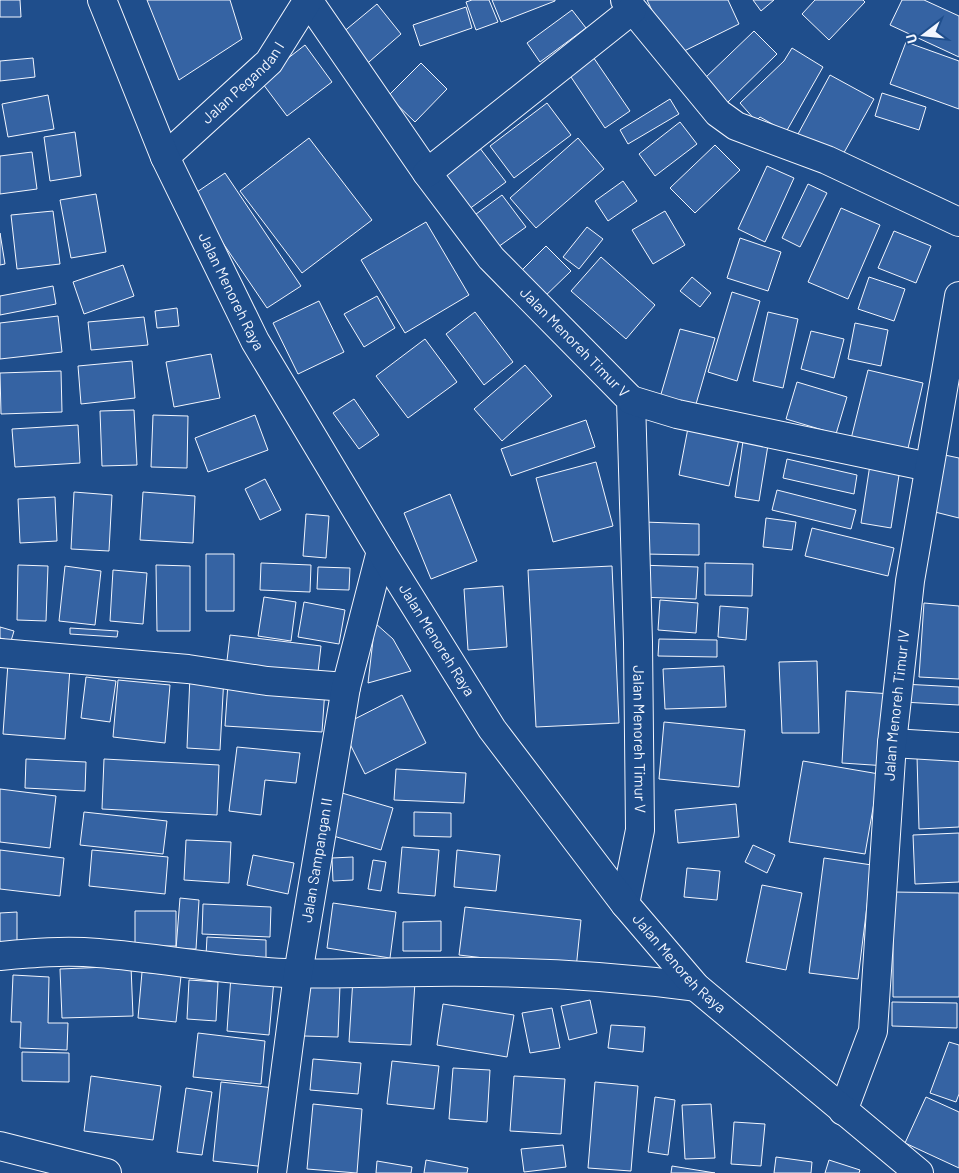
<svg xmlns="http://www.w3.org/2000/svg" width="959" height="1173" font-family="Barlow,sans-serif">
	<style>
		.building { fill: #3563a3; stroke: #f2f6ff }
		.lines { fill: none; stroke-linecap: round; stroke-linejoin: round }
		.street-casing { stroke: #f2f6ff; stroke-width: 30 }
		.secondary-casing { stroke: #f2f6ff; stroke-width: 30 }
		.street { stroke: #1f4e8c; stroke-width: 28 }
		.secondary { stroke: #1f4e8c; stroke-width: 28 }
		.labels { text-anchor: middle; stroke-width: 4; stroke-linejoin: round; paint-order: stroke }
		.street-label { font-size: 15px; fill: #f2f6ff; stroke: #1f4e8c }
	</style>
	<rect width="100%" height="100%" fill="#1f4e8c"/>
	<path class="building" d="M0,0H20L21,17H0Z
		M147,0H230L242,39L179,80Z
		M472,0H489L498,22L476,30L466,2Z
		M492,0H555V1L501,22Z
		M647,0H728L739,24L674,56Z
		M753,0H774L761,11Z
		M815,0H863L865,2L829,40L802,14Z
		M902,0H924L959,16V57L890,25Z
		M377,4L401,34L362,68L336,38Z
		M466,7L472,28L420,46L413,25Z
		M572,10L586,28L540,62L527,43Z
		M754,31L777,54L726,104L704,79Z
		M906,42L959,61V109L890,84Z
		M305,45L332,82L287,116L260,80Z
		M792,48L823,67L786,132L760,117L756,121L740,103L784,61Z
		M589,51L630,111L605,128L565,68Z
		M33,58L35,77L0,81V61Z
		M421,63L447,89L415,122L388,96Z
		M830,75L874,99L841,158L798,134Z
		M882,93L926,107L919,130L875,116Z
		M48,95L54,129L8,137L2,104Z
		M670,99L679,114L628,144L620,130Z
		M547,103L571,135L514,178L490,146Z
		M680,122L697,144L655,176L639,154Z
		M75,132L81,176L50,181L44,137Z
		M309,138L372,220L302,273L240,191Z
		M578,138L604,169L536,228L510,198Z
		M715,145L740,170L695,213L670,188Z
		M479,147L506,182L461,215L435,180Z
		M32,152L37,189L0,194V156Z
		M767,166L794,178L765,242L738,229Z
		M225,173L301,286L267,308L191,196Z
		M623,181L637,201L608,221L595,201Z
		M808,184L827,193L800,247L782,238Z
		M96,194L106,252L71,258L60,200Z
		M502,195L526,227L491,252L468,220Z
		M841,208L880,225L848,299L808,282Z
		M53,211L60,264L17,269L11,215Z
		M665,211L685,245L653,264L632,230Z
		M426,222L469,295L405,333L361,260Z
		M587,227L603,239L579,269L563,257Z
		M894,231L931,246L916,283L878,268Z
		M0,233L5,264L0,265Z
		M740,238L781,252L768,291L727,278Z
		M546,246L571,271L540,301L516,276Z
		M601,257L655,305L626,339L571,291Z
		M123,265L134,296L84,314L73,282Z
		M692,277L711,293L700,307L680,291Z
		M869,277L905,289L894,321L858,309Z
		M53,286L56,304L0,315V296Z
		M732,292L760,301L737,381L708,372Z
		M377,296L395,328L364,347L344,314Z
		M319,301L344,352L298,374L273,323Z
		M177,308L179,326L157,328L155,311Z
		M475,312L513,362L484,385L446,334Z
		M768,312L798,319L783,388L753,381Z
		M58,316L62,352L0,359V323Z
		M144,317L148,345L91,350L88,322Z
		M855,323L888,330L881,366L848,359Z
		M680,329L715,338L694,411L659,401Z
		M811,331L844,339L834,378L801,369Z
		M425,339L457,382L408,418L376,376Z
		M211,354L220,398L174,407L166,362Z
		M132,361L135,398L81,404L78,366Z
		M525,365L552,396L502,441L474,409Z
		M868,370L923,383L906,457L850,443Z
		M61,371L62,412L1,414L0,373Z
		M797,382L847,397L836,434L786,419Z
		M354,399L379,435L359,449L333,413Z
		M134,410L137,465L102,466L100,411Z
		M153,415L188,416L187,468L151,467Z
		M255,415L268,450L208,472L195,438Z
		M586,420L595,447L511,476L501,449Z
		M78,425L80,463L15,467L12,429Z
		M688,428L739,439L729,486L679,475Z
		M743,441L768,445L759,501L735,497Z
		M940,454L959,458V518L927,510Z
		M871,458L901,462L891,528L861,523Z
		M787,459L857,475L854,494L783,478Z
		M596,462L613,526L553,542L536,478Z
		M265,479L281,510L260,520L245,489Z
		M777,490L856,510L851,529L772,510Z
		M74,492L112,495L109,551L71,549Z
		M143,492L195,496L193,543L140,540Z
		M450,494L477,561L431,579L404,513Z
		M55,497L57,541L20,543L18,499Z
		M306,514L329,516L326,558L303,556Z
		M766,518L796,522L792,550L763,547Z
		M644,522L699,524V555L644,554Z
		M812,528L894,548L888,576L805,556Z
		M206,554H234V611H206Z
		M261,563L311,565L310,592L260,590Z
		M705,563L753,564L752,596L705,595Z
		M18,565L48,566L46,621L17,620Z
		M156,565L190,566V631H157Z
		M639,565L698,567L696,599L638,597Z
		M65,566L101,571L95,625L59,621Z
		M612,566L619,723L536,727L528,570Z
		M318,567L350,568L349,590L317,589Z
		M113,570L147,573L143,624L110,621Z
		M503,586L507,647L468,650L464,589Z
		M264,597L296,602L291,641L258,636Z
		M660,600L698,603L696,633L658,630Z
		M304,602L345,610L339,644L298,637Z
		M924,603L959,606V679L919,677Z
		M720,606L748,608L746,640L718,637Z
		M375,623L393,639L411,671L368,683Z
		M0,627L14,631L11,641L0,638Z
		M70,628L118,631L117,637L70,634Z
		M230,635L321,646L317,681L226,669Z
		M659,639L717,640V657L658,656Z
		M817,661L819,733H782L779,662Z
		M8,663L70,668L65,739L3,734Z
		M724,666L726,707L665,709L663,669Z
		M190,675L224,676L220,750L187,748Z
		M86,677L116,681L110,722L81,718Z
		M118,680L170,685L165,743L113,737Z
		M228,683L325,689L322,732L225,726Z
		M903,684L959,687V705L902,702Z
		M846,691L892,694L887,766L842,763Z
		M402,695L426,743L365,774L341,726Z
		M664,722L745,730L739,787L659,779Z
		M237,747L300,753L296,783L265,780L261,815L229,811Z
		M959,755V827L919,829L917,756Z
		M26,759L86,762L85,791L25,788Z
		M104,759L219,765L217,815L102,809Z
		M803,761L879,774L865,854L789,842Z
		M396,769L466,773L464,803L394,800Z
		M0,789L56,796L50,848L0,842Z
		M342,793L393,808L381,850L330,835Z
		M736,804L739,837L678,843L675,810Z
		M84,812L167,821L163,854L80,845Z
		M414,812L451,813V837L414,836Z
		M959,833V882L915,884L913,835Z
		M186,840L231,842L229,883L184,880Z
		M753,845L775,855L767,873L745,862Z
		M402,847L439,850L435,896L398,893Z
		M0,850L64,858L60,896L0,889Z
		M92,850L168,857L165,894L89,886Z
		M457,850L500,855L496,891L454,887Z
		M253,855L294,863L288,894L247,885Z
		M353,857V880L333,881L332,858Z
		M824,858L872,865L858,979L809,973Z
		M373,860L386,862L381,891L368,889Z
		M687,868L720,871L717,900L684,897Z
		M762,885L802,893L786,970L746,962Z
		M893,892L959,893V997H893Z
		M180,898L199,900L196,949H176Z
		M333,903L396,912L390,958L327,948Z
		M203,904L271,907L270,937L202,934Z
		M465,907L581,920L576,969L459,955Z
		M135,911H176V946H135Z
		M17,912V941L0,942V913Z
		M441,921V951H403V922Z
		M207,937L266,940V958L206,956Z
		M131,966L133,1016L62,1018L60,969Z
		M142,972L181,976L176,1022L138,1018Z
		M13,975L49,977L48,1023H68L67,1050L20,1048L21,1022H11Z
		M231,976L274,980L269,1035L227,1031Z
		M353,978L415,982L411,1045L349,1042Z
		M189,980L218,982L216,1021L187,1019Z
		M305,984L340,985L338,1037L304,1036Z
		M590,1000L597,1033L569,1040L561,1006Z
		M892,1002L957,1003V1028L892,1026Z
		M443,1004L514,1015L507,1057L437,1045Z
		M552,1008L560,1048L530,1053L522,1013Z
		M611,1025L645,1027L643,1052L608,1048Z
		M198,1033L265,1041L261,1084L193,1077Z
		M949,1042L959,1045V1094L956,1102L930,1093Z
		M22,1052L69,1053V1082L22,1081Z
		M313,1059L361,1063L358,1094L310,1090Z
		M392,1061L439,1066L434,1109L387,1104Z
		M453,1068L490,1070L487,1122L449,1119Z
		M91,1076L161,1086L153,1140L84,1131Z
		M514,1076L565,1079L561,1134L510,1131Z
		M221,1082L274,1088L266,1167L213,1161Z
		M595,1082L638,1086L631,1171L588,1168Z
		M186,1088L212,1092L202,1155L177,1152Z
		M655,1097L675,1100L668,1155L648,1152Z
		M926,1097L959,1112V1168L905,1143Z
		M313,1104L362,1109L357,1173L307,1169Z
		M711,1104L715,1158L685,1159L682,1105Z
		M734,1122L765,1124L761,1166L731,1164Z
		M563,1145L566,1167L524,1172L521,1149Z
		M776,1157L812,1162L811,1173H774Z
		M426,1160L468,1168L467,1173H424Z
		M829,1160L860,1170L859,1173H825Z
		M377,1161L412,1167L411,1173H376Z
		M672,1166L715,1173H671Z"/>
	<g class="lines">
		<g class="street-casing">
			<g id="street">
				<path id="s1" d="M308,0L427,173L491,258L631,400L638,642L640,830L625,904"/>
				<path d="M625,0L718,113L736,126L827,160L959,222"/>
				<path id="s2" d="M165,157L269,62L308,0"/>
				<path d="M427,173L632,10"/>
				<path d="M631,400L677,414L929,467"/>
				<path d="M0,653L188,669L267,681L346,687"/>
				<path d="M892,743L959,747"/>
				<path d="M0,956C32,953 65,950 98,953C161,958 222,970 285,973C333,975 381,972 429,972C518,971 607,975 696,987"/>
				<path id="s3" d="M843,1111L873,1031L892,743L910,581L959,296"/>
				<path d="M0,1146L107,1173"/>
				<path id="s4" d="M272,1173L298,974L346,687L381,551"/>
			</g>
		</g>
		<g class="secondary-casing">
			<g id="secondary">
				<path id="s5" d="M102,0L165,157L255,341L381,551L492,729L625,904L696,987L919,1173"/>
			</g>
		</g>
		<use href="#street" class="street"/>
		<use href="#secondary" class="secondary"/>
	</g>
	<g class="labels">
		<g class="street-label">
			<text dy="5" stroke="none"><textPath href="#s2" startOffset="108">Jalan Pegandan I</textPath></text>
			<text dy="5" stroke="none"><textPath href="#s5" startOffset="319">Jalan Menoreh Raya</textPath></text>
			<text dy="5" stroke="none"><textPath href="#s1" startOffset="435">Jalan Menoreh Timur V</textPath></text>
			<text dy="5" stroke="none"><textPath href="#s5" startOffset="724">Jalan Menoreh Raya</textPath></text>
			<text dy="5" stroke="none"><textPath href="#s3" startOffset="412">Jalan Menoreh Timur IV</textPath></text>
			<text dy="5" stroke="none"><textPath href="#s1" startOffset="855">Jalan Menoreh Timur V</textPath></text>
			<text dy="5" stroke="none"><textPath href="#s4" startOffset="316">Jalan Sampangan II</textPath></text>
			<text dy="5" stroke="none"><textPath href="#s5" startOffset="1129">Jalan Menoreh Raya</textPath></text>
		</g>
	</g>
	<g transform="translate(924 35) rotate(254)" stroke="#1f4e8c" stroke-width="4" paint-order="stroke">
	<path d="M0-4L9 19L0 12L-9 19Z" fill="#f2f6ff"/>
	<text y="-8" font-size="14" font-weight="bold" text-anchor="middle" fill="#f2f6ff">U</text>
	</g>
</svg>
